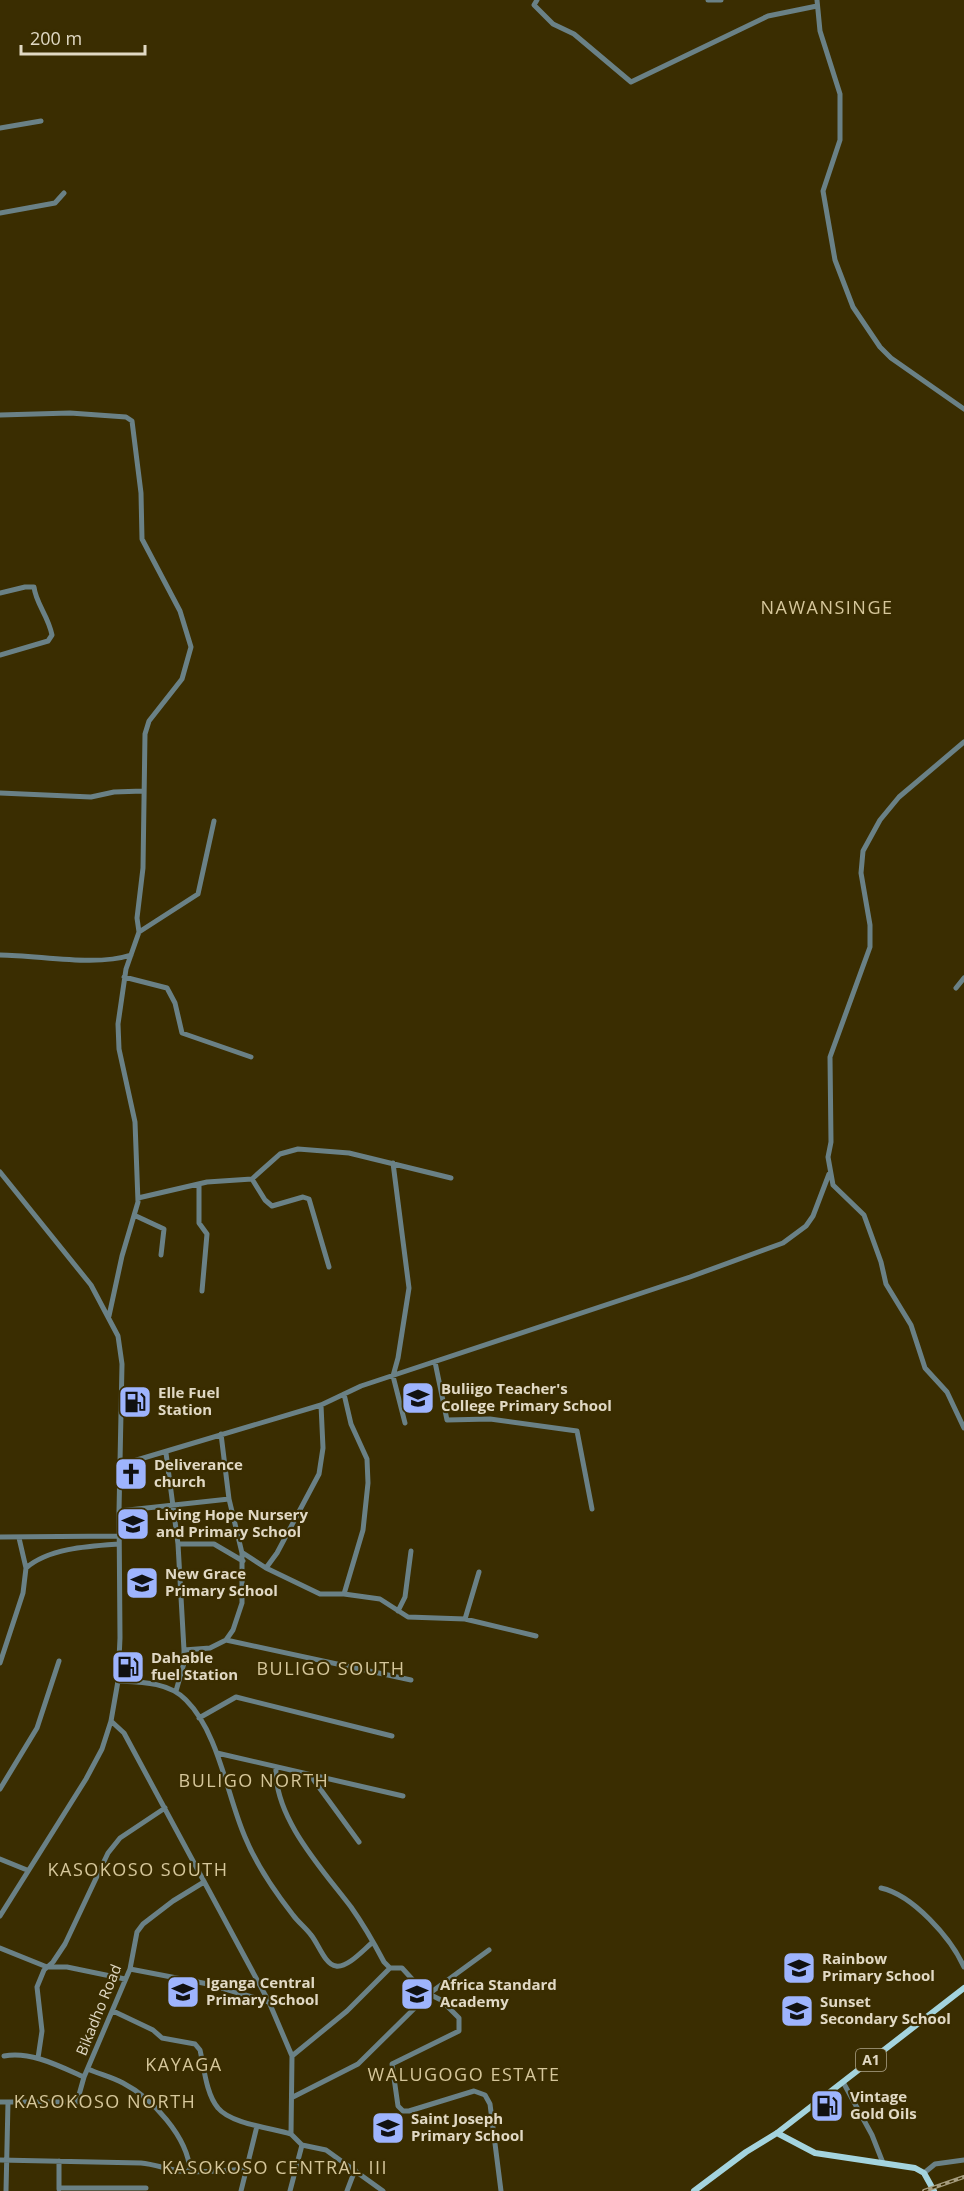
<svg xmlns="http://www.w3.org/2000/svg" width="964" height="2191" font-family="'Open Sans',sans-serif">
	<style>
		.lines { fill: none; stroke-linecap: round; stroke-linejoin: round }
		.minor { stroke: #6a8186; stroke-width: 5 }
		.major { stroke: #a4d4de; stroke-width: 6 }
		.rail-casing { stroke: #a59c7e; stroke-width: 4 }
		.rail { stroke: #3a2d01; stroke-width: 1.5; stroke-dasharray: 4.5; stroke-linecap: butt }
		.labels { text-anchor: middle; stroke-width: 4.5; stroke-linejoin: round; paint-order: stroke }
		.shield { fill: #3a2d01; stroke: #afa58a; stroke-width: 1.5 }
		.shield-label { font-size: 14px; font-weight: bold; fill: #e1d9c4 }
		.poi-label { font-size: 15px; font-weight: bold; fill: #e1d9c4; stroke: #3a2d01; text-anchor: start }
		.street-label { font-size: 15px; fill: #e1d9c4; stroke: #3a2d01 }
		.quarter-label { font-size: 18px; letter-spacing: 1.5px; fill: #d6c79b; stroke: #3a2d01 }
	</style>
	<rect width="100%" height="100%" fill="#3a2d01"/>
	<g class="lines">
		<path class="minor" d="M537,0L534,5L553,24L574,34L631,82L768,16L817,6
			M708,0H721
			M817,0L820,31L840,94V140L823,191L835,260L853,307L880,347L891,358L964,409
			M0,128L41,121
			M0,213L55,203L64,193
			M0,415L70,413L126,417L132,421L141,493L142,539L180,611L191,647L182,679L149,721L145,734L143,868L137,918L139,932L126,969L118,1024L119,1049L135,1122L138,1202L122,1256L109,1316
			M0,593L25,587H34C36,604 48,615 52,635L48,641L0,655
			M964,742L899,797L880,820L863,851L861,873L870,925V947L830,1057L831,1142L828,1157L833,1185L864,1215L881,1262L886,1284L911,1325L925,1368L947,1392L964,1428
			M0,793L91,797L114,792L143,791
			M139,932L198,894L214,821
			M0,955C39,955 95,967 131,955
			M124,977L167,988L175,1003L182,1033L251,1057
			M956,988L964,978
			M393,1163L409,1288L398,1358L393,1376L405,1423
			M0,1172L91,1285L118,1336L122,1364L119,1511L120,1638L118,1681L111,1721L102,1749L86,1779L0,1916
			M252,1179L265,1200L272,1206L303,1197L309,1199L329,1267
			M199,1184V1223L207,1234L202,1291
			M138,1198L207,1182L252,1179L280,1154L298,1149L349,1153L451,1178
			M136,1216L164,1229L161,1255
			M435,1362L447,1420L490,1419L577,1431L592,1509
			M166,1453L178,1544H214L243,1561
			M120,1465L321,1405L361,1386L690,1277L783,1243L806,1226L813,1216L829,1174
			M119,1511L229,1499
			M0,1537L119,1536
			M19,1538L26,1568
			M178,1544L184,1650
			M243,1553L266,1568L277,1553L319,1474L323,1448L321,1405
			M266,1568L320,1594H344L363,1530L368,1483L367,1459L351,1424L344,1394
			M344,1594L380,1599L408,1617L465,1619L536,1636
			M398,1611L405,1597L411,1551
			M465,1619L479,1572
			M226,1640L411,1680
			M0,1663L23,1593L26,1568C49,1548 90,1546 119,1544
			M118,1681C141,1682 169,1682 186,1700C219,1733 227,1796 245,1837C256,1864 275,1892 293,1915C298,1922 306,1928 311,1935C318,1943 325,1965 336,1966C348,1968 364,1949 373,1942
			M176,1691L184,1663V1650L210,1648L226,1640L233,1630L242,1603V1553L229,1499L221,1434
			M199,1718L236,1697L392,1736
			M111,1721L124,1733L269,2002L292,2056L291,2134L302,2145L326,2150L383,2191
			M217,1753L403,1796
			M276,1768C274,1818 323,1870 351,1907C363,1924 374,1943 384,1962L390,1968H402L423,1991L441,2000L459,2018V2031L392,2064L398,2106L403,2111H409L474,2091L485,2095L490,2104L501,2191
			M310,1775L359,1842
			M0,1789L37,1728L59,1661
			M0,1859L27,1870
			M881,1888C913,1895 951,1938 964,1967
			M0,1948L47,1967H67L125,1979
			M130,1969L208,1984L269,2002
			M113,2011L153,2030L162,2038L195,2044L200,2050C204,2067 206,2094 218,2108C231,2124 272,2128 291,2134
			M4,2056C31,2051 59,2066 84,2077
			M292,2056L347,2011L390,1968
			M38,2058L42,2031L37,1987L44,1970L53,1962L65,1944L108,1853L120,1838L165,1808
			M88,2069C99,2074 112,2077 123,2083C152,2098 188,2137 190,2171
			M843,2082L872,2135L883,2163
			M293,2097L358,2064L430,1993L489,1950
			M0,2102H77L84,2077L130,1969L137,1932L143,1924L173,1901L204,1882
			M0,2160L141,2163C154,2164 166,2169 179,2171C202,2173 223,2171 246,2169
			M59,2161V2189
			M924,2173L935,2164L964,2160
			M59,2188H146
			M6,2191L8,2102
			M241,2191L257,2126
			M290,2191L302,2145
			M347,2191L355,2170"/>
		<path class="major" d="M777,2133L815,2153L915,2168L924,2173L934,2191
			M694,2191L746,2152L777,2133L964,1988"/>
		<g class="rail-casing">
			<path id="rail" d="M924,2191L964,2177"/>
		</g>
		<use href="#rail" class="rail"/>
	</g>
	<defs>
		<g id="school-square" transform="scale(1.725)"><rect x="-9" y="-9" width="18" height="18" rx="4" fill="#9eb4fd" stroke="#3a2d01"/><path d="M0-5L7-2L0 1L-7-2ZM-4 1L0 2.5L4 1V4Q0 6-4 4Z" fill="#111"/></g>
		<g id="fuel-square" transform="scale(1.725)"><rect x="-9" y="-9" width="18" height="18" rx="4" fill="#9eb4fd" stroke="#3a2d01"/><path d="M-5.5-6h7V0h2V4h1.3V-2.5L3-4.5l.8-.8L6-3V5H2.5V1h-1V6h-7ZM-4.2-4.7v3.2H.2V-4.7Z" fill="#111"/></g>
		<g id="church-square" transform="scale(1.725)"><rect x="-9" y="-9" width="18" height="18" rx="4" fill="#9eb4fd" stroke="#3a2d01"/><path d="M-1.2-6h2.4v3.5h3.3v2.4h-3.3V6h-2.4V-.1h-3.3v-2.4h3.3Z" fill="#111"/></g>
	</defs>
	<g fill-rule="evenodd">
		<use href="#school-square" x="418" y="1398"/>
		<use href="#fuel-square" x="135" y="1402"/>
		<use href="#church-square" x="131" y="1474"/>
		<use href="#school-square" x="133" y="1524"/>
		<use href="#school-square" x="142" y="1583"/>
		<use href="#fuel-square" x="128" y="1667"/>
		<use href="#school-square" x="799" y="1968"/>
		<use href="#school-square" x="183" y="1992"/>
		<use href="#school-square" x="417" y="1994"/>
		<use href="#school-square" x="797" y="2011"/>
		<use href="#fuel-square" x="827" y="2106"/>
		<use href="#school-square" x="388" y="2128"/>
	</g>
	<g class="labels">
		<rect class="shield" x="856" y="2049" width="30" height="22" rx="4.5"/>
		<g class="shield-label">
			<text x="871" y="2065">A1</text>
		</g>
		<g class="poi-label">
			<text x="441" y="1394">Buliigo Teacher's<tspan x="441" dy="17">College Primary School</tspan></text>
			<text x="158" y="1398">Elle Fuel<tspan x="158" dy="17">Station</tspan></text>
			<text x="154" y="1470">Deliverance<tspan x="154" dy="17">church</tspan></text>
			<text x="156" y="1520">Living Hope Nursery<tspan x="156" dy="17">and Primary School</tspan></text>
			<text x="165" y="1579">New Grace<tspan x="165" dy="17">Primary School</tspan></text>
			<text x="151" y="1663">Dahable<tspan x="151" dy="17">fuel Station</tspan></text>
			<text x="822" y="1964">Rainbow<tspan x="822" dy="17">Primary School</tspan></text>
			<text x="206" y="1988">Iganga Central<tspan x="206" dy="17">Primary School</tspan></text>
			<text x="440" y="1990">Africa Standard<tspan x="440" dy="17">Academy</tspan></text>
			<text x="820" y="2007">Sunset<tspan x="820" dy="17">Secondary School</tspan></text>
			<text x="850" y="2102">Vintage<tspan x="850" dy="17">Gold Oils</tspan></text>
			<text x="411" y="2124">Saint Joseph<tspan x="411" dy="17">Primary School</tspan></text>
		</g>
		<g class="street-label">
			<text transform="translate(99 2010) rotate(-68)" y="5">Bikadho Road</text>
		</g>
		<g class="quarter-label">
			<text x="827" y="614">NAWANSINGE</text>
			<text x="331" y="1675">BULIGO SOUTH</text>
			<text x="254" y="1787">BULIGO NORTH</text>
			<text x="138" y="1876">KASOKOSO SOUTH</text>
			<text x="184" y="2071">KAYAGA</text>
			<text x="464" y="2081">WALUGOGO ESTATE</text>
			<text x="105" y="2108">KASOKOSO NORTH</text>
			<text x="275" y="2174">KASOKOSO CENTRAL III</text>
		</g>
	</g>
	<path d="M21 45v9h124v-9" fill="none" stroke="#e1d9c4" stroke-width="3"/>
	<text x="30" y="45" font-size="18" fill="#e1d9c4" stroke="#3a2d01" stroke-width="4.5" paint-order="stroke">200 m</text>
</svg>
